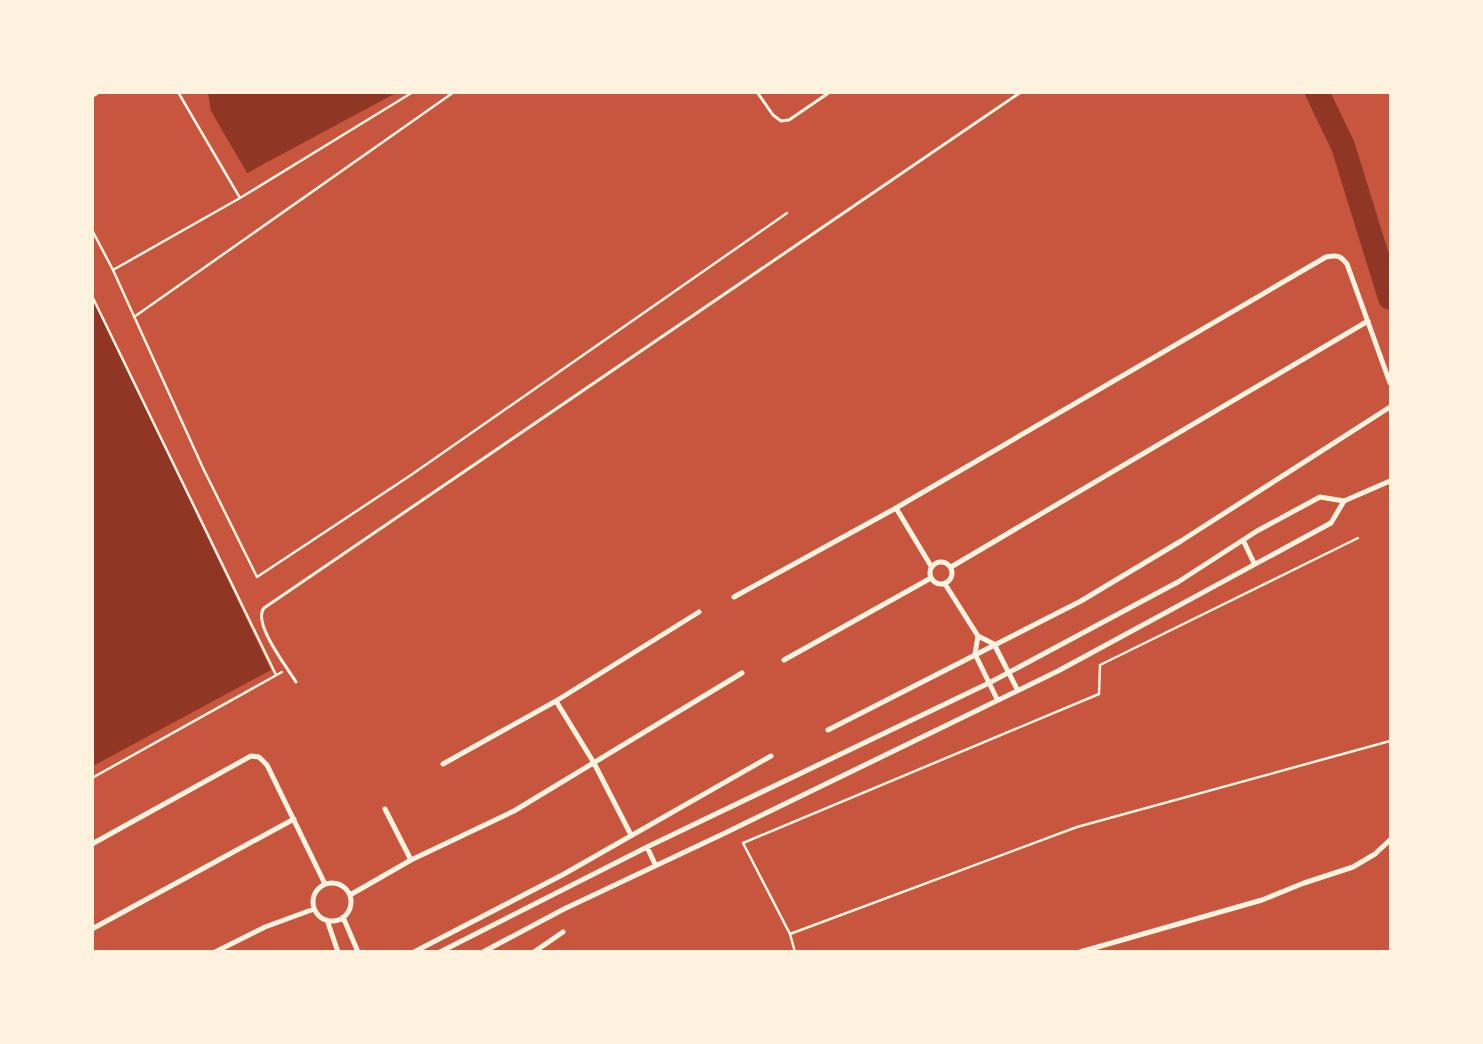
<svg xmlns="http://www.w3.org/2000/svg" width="1483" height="1044" font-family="Jost,sans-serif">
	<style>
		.water { fill: #8f3625 }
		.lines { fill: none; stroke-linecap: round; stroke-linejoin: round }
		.river { stroke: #8f3625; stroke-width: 24 }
		.path { stroke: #fff3e0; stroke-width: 2.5 }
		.service { stroke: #fff3e0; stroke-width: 3 }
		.minor { stroke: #fff3e0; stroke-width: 5 }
	</style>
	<rect width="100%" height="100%" fill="#c8553d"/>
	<path class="water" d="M208,93V92L396,93L247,173L211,111Z
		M92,296L271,670L93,766H92Z"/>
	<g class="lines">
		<path class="river" d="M1317,92L1343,146L1390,298"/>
		<path class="path" d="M178,92L240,198
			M413,92L240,198L113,270L203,468L257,577L411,475L787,213
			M92,97L100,92
			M92,230L113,270
			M92,296L276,675
			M134,317L454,92
			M92,778L282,672
			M790,934L1077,827L1390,741
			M795,952L790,934L743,843L1099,694L1100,665L1358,538"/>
		<path class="service" d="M757,92L773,115L781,121L789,120L830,92
			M296,682C287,667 252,623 264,608L1021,92"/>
		<path class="minor" d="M896,508L931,566
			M1243,540L1254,563
			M930 573a11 11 0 1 1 22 0a11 11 0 1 1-22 0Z
			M951,567L1368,321
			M945,584L978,636L994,644L1017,689
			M734,597L896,508L1326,257C1337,255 1340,255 1347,264L1390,383
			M978,636L975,654L997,699
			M784,660L931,578
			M556,701L594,763L631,835
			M828,730L1081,601L1181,541L1390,407
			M443,764L556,701L699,612
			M385,809L411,860
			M92,844L251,756L259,757L267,765L325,884
			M647,847L655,864
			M313 902a19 19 0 1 1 38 0a19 19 0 1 1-38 0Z
			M350,895L411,860L514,811L742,673
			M343,917L358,952
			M327,920L338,952
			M92,929L294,819
			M215,952L265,927L314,909
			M414,952L564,874L771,756
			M440,952L647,847L989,683L1178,582L1257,531L1320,497L1344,501L1390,481
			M483,952L564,909L725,833L1058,671L1331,523L1344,501
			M534,952L563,932
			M1080,952L1262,900L1304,883L1353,867L1375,854L1390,840"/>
	</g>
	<rect width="1483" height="1044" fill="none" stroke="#fff3e0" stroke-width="188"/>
</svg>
